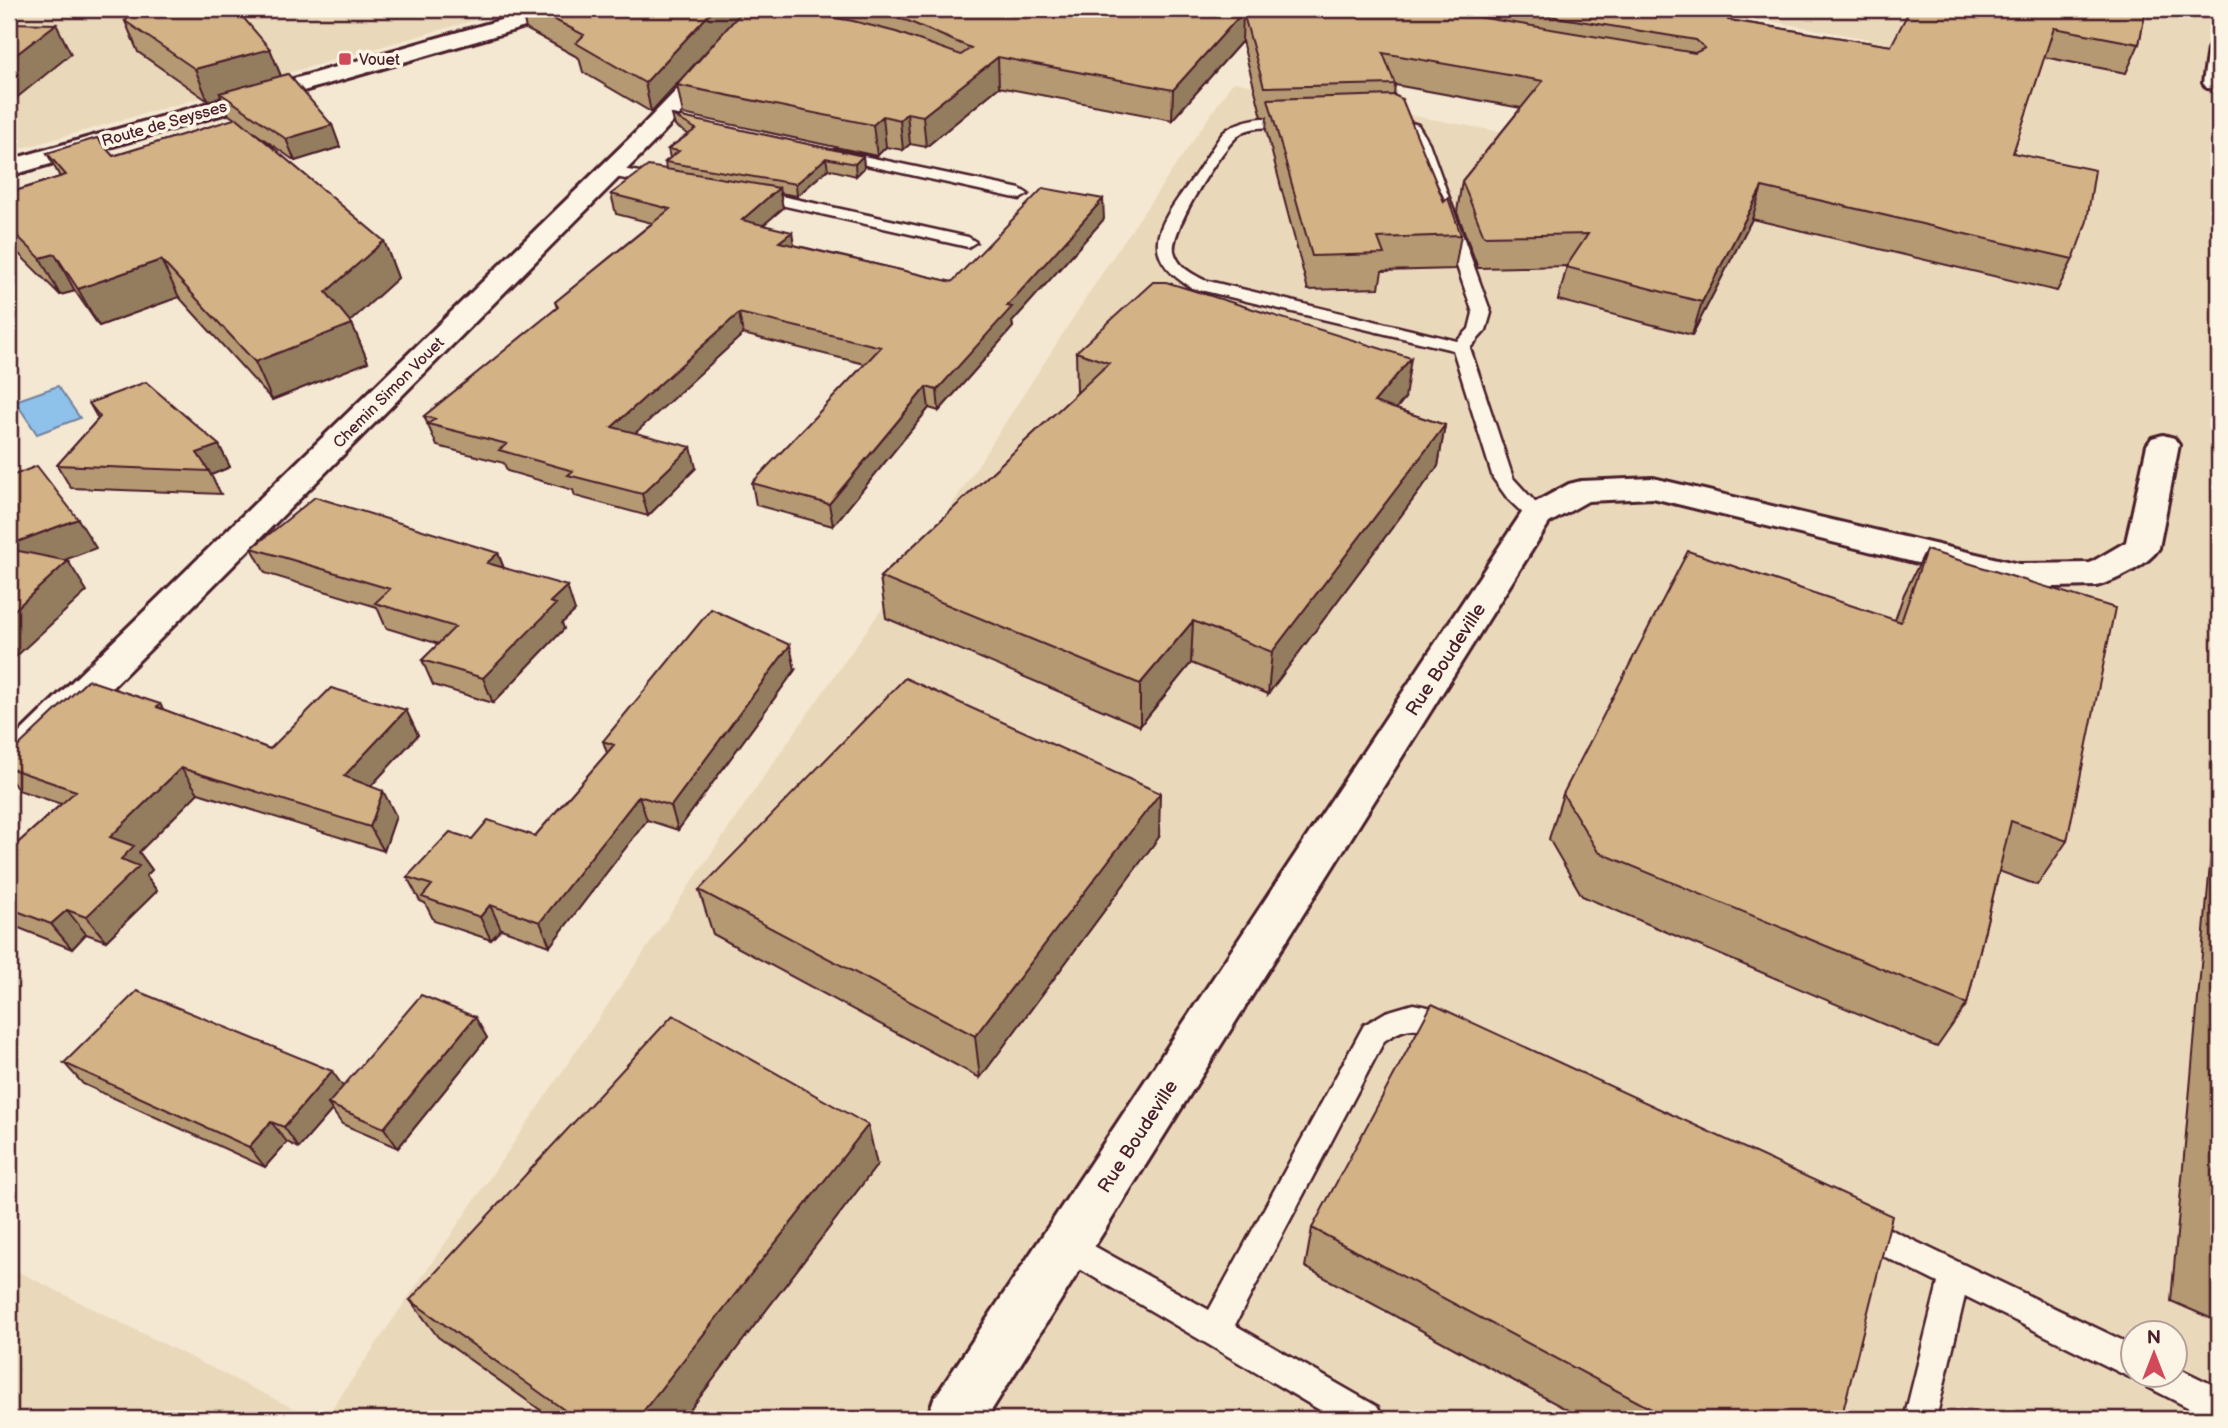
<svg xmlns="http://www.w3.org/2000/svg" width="2228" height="1428" font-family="'Balsamiq Sans',sans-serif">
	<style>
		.built { fill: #ead8bb; fill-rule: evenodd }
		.water { fill: #8ec2eb; stroke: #73819e; stroke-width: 2 }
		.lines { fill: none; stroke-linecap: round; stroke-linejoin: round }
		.service-casing { stroke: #4a1f2b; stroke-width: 5 }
		.minor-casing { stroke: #4a1f2b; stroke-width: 6 }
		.secondary-casing { stroke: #4a1f2b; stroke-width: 6 }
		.service { fill: #fcf5e5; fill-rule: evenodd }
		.minor { fill: #fcf5e5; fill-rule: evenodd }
		.secondary { fill: #fcf5e5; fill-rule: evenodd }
		.wall { fill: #b59973; stroke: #4a1f2b; stroke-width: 2 }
		.shaded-wall { fill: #947d5e; stroke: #4a1f2b; stroke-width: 2 }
		.building { fill: #d3b286; stroke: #4a1f2b; stroke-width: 2 }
		.poi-dot { fill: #d1495b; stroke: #fcf5e5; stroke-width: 2.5 }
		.labels { text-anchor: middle; stroke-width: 7; stroke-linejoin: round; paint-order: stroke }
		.far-poi-label { font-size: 16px; fill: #4a1f2b; stroke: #fcf5e5; text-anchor: start }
		.far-street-label { font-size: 16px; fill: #4a1f2b; stroke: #fcf5e5 }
		.street-label { font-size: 19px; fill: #4a1f2b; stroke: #fcf5e5 }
	</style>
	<rect width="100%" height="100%" fill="#f4e8d2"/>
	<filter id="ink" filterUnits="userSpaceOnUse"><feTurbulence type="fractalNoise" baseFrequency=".0143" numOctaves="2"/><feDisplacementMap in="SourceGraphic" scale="14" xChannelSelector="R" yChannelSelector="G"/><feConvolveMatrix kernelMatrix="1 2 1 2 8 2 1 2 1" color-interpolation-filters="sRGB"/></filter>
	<g filter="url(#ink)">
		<path class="built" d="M9,9H514L9,152Z
			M1704,9H2219V1419H325L771,766L917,559L1106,267L1233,82L1802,188L1844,104L1868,39ZM2134,1334H2176V1376H2134Z
			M9,1267L315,1419H9Z"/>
		<path class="water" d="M58,386L80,418L37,434L15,401Z"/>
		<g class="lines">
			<g class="service-casing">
				<path id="service" d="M1390,116L1418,125L1429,143L1491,313L1486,330L1470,348L1513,478L1544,512L1547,516L1544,520H1530L1508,499L1493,478L1453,350L1192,288C1133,253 1162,221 1193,178C1204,163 1212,147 1223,133C1241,116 1279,115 1302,120L1304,123L1302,126C1283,131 1261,123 1243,132C1225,141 1170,230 1174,251C1178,267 1191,273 1204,280L1457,341L1469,329L1473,313L1415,143L1408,131L1385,123V117Z
					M835,150L1020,189L1028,194L1020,199L830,157L828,154Z
					M609,167L664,176L672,181L664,186L604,175L601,172L604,169Z
					M750,189L968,237L976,242L968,247L745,197L742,194Z
					M1413,1004L1432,1008L1464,1021L1468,1029L1464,1037L1454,1041C1423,1030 1414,1020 1384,1041L1235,1325L1378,1407L1382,1419H1335L1056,1255L1052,1245L1056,1235L1067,1231L1209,1310L1364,1025L1386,1012Z
					M1858,1214L2134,1346V1376H2142L2134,1379L2123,1374L1965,1296L1936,1419H1904L1938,1283L1847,1238L1843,1228L1847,1218Z
					M2176,1367L2219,1388V1419L2207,1417L2148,1387L2143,1376H2176Z"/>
			</g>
			<g class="minor-casing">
				<path id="minor" d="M747,9H769L711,81L654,142L23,777L9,782V743L636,132L695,71Z
					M2219,42V89L2207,88L2203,83L2208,49L2211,44Z
					M2163,435L2174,438L2179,445L2159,548C2148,565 2117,580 2097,586L2019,588L1653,498L1588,501L1549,523L986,1419H926L934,1399L1525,508L1569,484L1581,481L1653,478L2019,564L2090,563L2126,542L2147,445L2152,438Z"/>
			</g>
			<g class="secondary-casing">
				<path id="secondary" d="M539,9H573L570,14L9,176V160Z"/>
			</g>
			<use href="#service" class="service"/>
			<use href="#minor" class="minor"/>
			<use href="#secondary" class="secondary"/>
		</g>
		<path class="wall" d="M488,9H1733L1730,20L1891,46L2146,9L2139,44L2126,73L2044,57L2013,153L2073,259L2057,291L1752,219L1692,335L1558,300L1567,266L1478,268L1457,212L1462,181L1521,108L1395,85L1394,95L1461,235L1455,269L1382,271L1379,288L1308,290L1266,130L1267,117H1262L1242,41L1172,120L999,87L926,147L910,144L903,150L886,147L877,156L683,114L677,85L723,33L651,112L583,72L579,58L526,29L522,11L503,17Z
			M125,21L270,49L281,76L332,125L340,147L295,161L255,133L384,241L398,278L350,321L352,324L368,362L272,400L179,297L99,326L75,291L60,295L9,244V193L60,177L47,153L113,156L235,119L229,115L221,97L208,101L138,52Z
			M672,115L863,156L864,168L856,176L828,169L797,196L780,193L783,208L763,225L794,245L952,282L1104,219L1012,322L1013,327L939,411L929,408L833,526L756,505L752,483L865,364L743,334L635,433L696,468L648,516L575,496L573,490L507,471L504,463L437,446L424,416L557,308L555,302L652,223L616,214L611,194L666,169L665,162L670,158L668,149L688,134L675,126Z
			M1076,352L1405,398L1396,409L1445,425L1438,466L1268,694L1191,663L1140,726L886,618L880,577L1077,393Z
			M89,403L219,445L230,467L211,475L221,494L71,488L57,465L98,419Z
			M252,548L498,553L504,568L575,611L562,623L564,629L493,703L433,685L422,660L439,644L386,628L377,607L265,573Z
			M1926,550L2067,841L2037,885L1999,871L1967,1004L1937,1047L1582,896L1549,839L1563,794L1895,620L1904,594Z
			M795,670L678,830L647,820L550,946L501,929L491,940L434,921L425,903L420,901L407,877L472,839L535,836L607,753L603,741Z
			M160,704L164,710L270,749L406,710L418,735L371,786L396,816L384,851L198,793L139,852L152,870L146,876L157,891L106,941L86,934L72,949L9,924V851L61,804L18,790L9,777V755Z
			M2219,764V1322L2171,1301Z
			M1159,837L980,1078L713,934L699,890Z
			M475,1017L487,1038L398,1148L342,1124L332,1110L299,1148L287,1142L265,1167L83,1084L64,1063L343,1087Z
			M877,1165L683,1419H553L438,1337L410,1300Z
			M1312,1228L1841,1419H1584L1305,1267Z"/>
		<path class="shaded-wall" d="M501,9H521L522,11L503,17Z
			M714,9H745L651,112L645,83Z
			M1243,12L1242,41L1172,120L1173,90Z
			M56,24L71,54L9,104V60Z
			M270,49L282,79L220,93L221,97L208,101L195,69Z
			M998,57L999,87L926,147L923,116Z
			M907,113L910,144L903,150L900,120Z
			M883,116L886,147L877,156L873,125Z
			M332,125L340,147L295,161L286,139Z
			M863,156L864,168L856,176L855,164Z
			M826,158L828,169L797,196L796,184Z
			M1762,187L1752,219L1692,335L1702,302Z
			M779,188L783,208L746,240L742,220Z
			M1103,199L1104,219L1012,322L1013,327L939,411L937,390L1007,306Z
			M792,232L795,252L779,242Z
			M384,241L398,278L344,327L352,324L368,362L272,400L255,362L326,292Z
			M55,254L75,291L60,295L40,258Z
			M161,260L179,297L99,326L78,289Z
			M739,313L743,334L618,449L612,427Z
			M1411,358L1405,398L1368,443L1374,402Z
			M926,387L929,408L833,526L829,504Z
			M1445,425L1438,466L1268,694L1272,652Z
			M219,445L230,467L211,475L197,453Z
			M691,447L696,468L648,516L642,494Z
			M78,519L96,548L20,577L9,560V545Z
			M498,553L507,577L487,563Z
			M68,561L87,591L9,663V615Z
			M567,586L575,611L562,623L564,629L493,703L483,678L550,602Z
			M1193,621L1191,663L1140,726V684Z
			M790,645L795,670L678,830L671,806Z
			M406,710L418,735L357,801L344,776Z
			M181,768L198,793L139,852L152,870L146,876L157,891L106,941L86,917L121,859L110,837Z
			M383,791L396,816L384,851L370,827Z
			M1160,793L1159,837L980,1078L975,1036Z
			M639,796L647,820L550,946L540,922Z
			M490,905L501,929L491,940L480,917Z
			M67,910L86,934L72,949L51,924Z
			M475,1017L487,1038L398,1148L384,1128Z
			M332,1071L347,1092L328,1104L332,1110L299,1148L284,1127Z
			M271,1122L287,1142L265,1167L249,1147Z
			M868,1125L877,1165L683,1419H637Z"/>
		<path class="building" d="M138,9H236L270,49L195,69L125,21Z
			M534,9H714L645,83L576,43L584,35Z
			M744,9H782L853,21L896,32L961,55L971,48L908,21L858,9H1430L1695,53L1705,48L1696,40L1507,9H1732L1728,20L1891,46L1910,9H2146L2139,44L2054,28L2013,153L2095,170L2087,221L2073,259L1762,187L1702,302L1566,267L1588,234L1484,236L1462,181L1543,81L1383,53L1395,84L1264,87L1243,12L1173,90L998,57L923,116L907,113L900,120L883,116L873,125L677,85Z
			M9,23L56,24L9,60Z
			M288,74L332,125L286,139L220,93Z
			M1394,95L1402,99L1444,202L1448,198L1461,235L1378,238L1384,254L1312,256L1268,99Z
			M672,115L863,156L855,164L826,158L796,184L665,162L679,151L668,149L696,129Z
			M237,118L384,241L326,292L352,324L255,362L161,260L78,289L55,254L40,258L9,228V193L66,175L47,153L97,138L113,156Z
			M648,166L779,188L742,220L792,232L779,242L952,282L1043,188L1103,199L1007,306L1012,307L937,390L926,387L829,504L752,483L881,347L739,313L612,427L691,447L642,494L568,475L573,471L499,450L507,444L428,424L435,419L424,416L558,307L555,302L670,209L611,194Z
			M1153,282H1166L1411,358L1374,402L1445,425L1272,652L1193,621L1140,684L880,577L1109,363L1076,352Z
			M146,382L219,445L197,453L209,471L57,465L100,417L89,403Z
			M37,466L78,519L9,545V477Z
			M315,497L498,553L487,563L567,586L550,602L556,604L483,678L422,660L455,627L375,603L390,589L252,548Z
			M9,549L68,561L9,615Z
			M1926,550L2115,608L2067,841L2011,821L1967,1004L1598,852L1563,794L1688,551L1901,622Z
			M711,609L790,645L671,806L639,796L540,922L490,905L480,917L422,897L432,885L407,877L450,832L472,839L488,820L535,836L614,745L603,741Z
			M905,678L1160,793L975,1036L699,890Z
			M88,680L160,704L157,707L270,749L331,688L406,710L344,776L383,791L370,827L181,768L110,837L134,846L121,859L139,866L86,917L67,910L51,924L9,908V851L76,791L9,768V755Z
			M137,991L332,1071L284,1127L271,1122L249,1147L64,1063Z
			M421,995L475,1017L384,1128L328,1104Z
			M1432,1004L1892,1216L1841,1419H1670L1312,1228Z
			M673,1015L868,1125L637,1419H577L410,1300Z
			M2219,1200V1266L2215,1264Z"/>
	</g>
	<rect class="poi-dot" x="338" y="52" width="14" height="14" rx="3.5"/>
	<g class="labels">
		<g class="far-poi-label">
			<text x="359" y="65">Vouet</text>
		</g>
		<g class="far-street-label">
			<text transform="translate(164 123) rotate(-16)" y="6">Route de Seysses</text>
			<text transform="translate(388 392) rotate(-45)" y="6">Chemin Simon Vouet</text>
		</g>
		<g class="street-label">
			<text transform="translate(1445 659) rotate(-57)" y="7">Rue Boudeville</text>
			<text transform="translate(1137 1136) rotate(-57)" y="7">Rue Boudeville</text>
		</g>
	</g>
	<rect width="2228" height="1428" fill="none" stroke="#fcf5e5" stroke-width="35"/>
	<rect x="18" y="18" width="2193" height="1393" fill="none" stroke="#4a1f2b" stroke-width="2.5" filter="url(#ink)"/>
	<g transform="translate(2154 1354)"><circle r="33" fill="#fcf5e5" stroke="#b59f9b" stroke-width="2"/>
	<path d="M0-5L12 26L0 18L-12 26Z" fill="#d1495b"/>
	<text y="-10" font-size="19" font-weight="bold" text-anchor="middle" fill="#4a1f2b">N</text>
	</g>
</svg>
